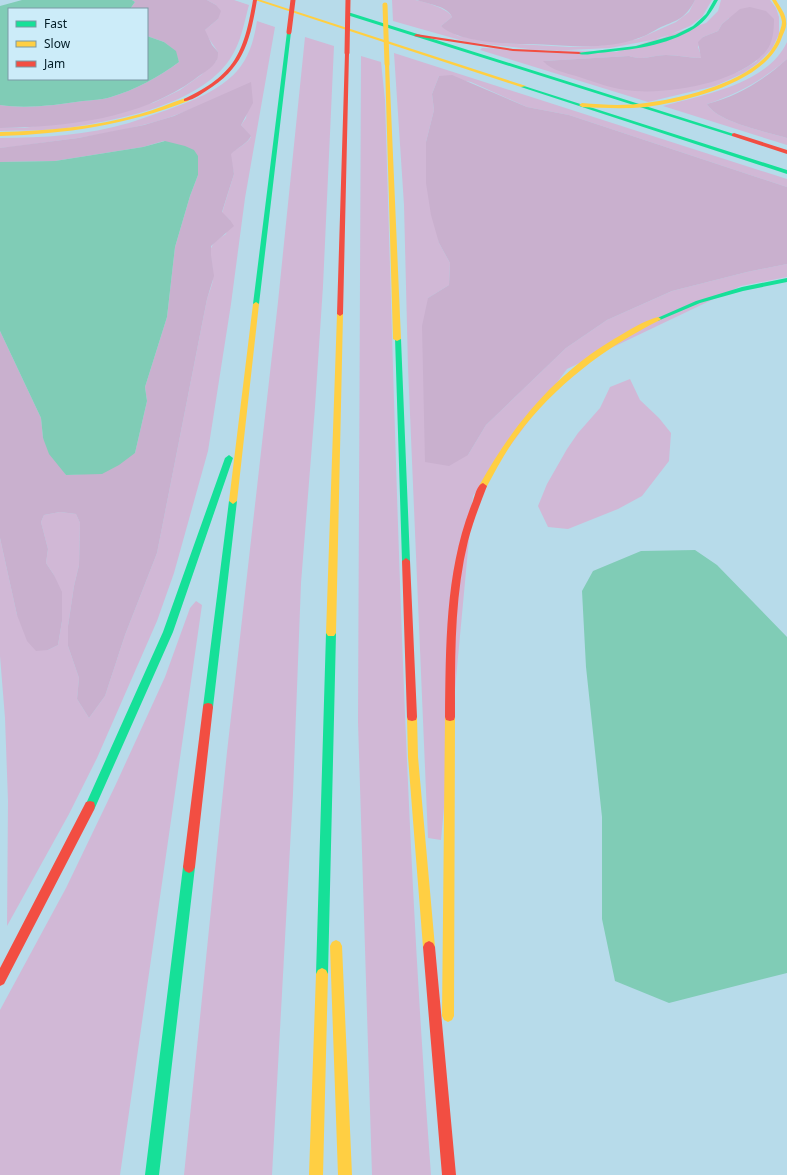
<svg xmlns="http://www.w3.org/2000/svg" width="787" height="1175" font-family="'Noto Sans',sans-serif">
	<style>
		.green { fill: #d1b8d6; fill-rule: evenodd }
		.forest { fill: #c9b0ce }
		.water { fill: #80ccb6 }
		.lines { fill: none; stroke-linecap: round; stroke-linejoin: round }
		.fast { fill: #16e098; fill-rule: evenodd }
		.slow { fill: #ffcf43; fill-rule: evenodd }
		.jam { fill: #f24e42; fill-rule: evenodd }
		.slow-bridge { stroke: #ffcf43; stroke-width: 5 }
		.jam-bridge { stroke: #f24e42; stroke-width: 5 }
	</style>
	<rect width="100%" height="100%" fill="#b7dbea"/>
	<path class="green" d="M207,0H234L249,5C244,23 241,43 230,59C199,105 118,120 67,128C45,131 22,130 0,131V128H25L153,103L180,90L201,75L216,61L218,52L205,33V30L218,19L216,5Z
		M392,0C400,0 408,0 415,0C423,1 449,9 452,17L441,26L458,36L501,43L569,47L598,46L638,39L676,22L689,12L695,0H712L702,17L690,26L662,38L610,48L547,51L467,42L393,21Z
		M721,0H770L776,8L779,17V34L772,49L758,63L744,73L715,86L648,102L480,50L482,48L616,52L706,23L718,11ZM729,18L757,61L740,71L720,78L689,87L544,61L629,56C646,61 651,55 666,55C678,55 690,58 702,58L698,47L703,37L718,31L722,24Z
		M257,21L275,27L245,198L231,304L208,451L174,573L157,621L97,758L69,814L7,926L8,801L5,718L0,656V538L17,615L48,650L58,645L62,621L54,575L46,563L48,549L41,522L44,515L60,512L76,514L80,523L79,565L74,586L68,626V646L79,678L77,699L89,718L105,696L125,635L157,553L207,299C209,292 214,282 213,275C212,252 203,248 226,234L230,220L222,213L234,174L230,154C236,149 248,143 251,137L241,125L246,118L251,83C216,98 181,116 143,125C100,136 55,141 11,147L0,148V138C43,138 88,135 129,123C142,119 154,114 167,110C192,101 219,91 237,71C250,56 254,39 257,21Z
		M305,37L334,46L323,286L315,407L301,583L293,793L272,1175H184L227,752L278,302Z
		M787,42V59C763,80 737,94 707,104C717,122 767,132 787,138V145L663,106C702,95 768,84 787,42Z
		M394,53L787,179V187L569,115L527,107L471,82L439,76L432,94L434,110L426,142L439,243L450,263L449,285L428,298L468,455L486,425L566,348L607,320L672,291L747,272L787,264V277L741,286L567,369L473,496L441,840L428,838L408,367L404,205Z
		M361,56L381,62L385,100C396,458 404,817 431,1175H372L358,722Z
		M630,379L640,400L659,418L671,433L669,461L642,496L618,509L568,529L548,527L538,506L547,484L567,449L578,433L600,408L610,387Z
		M196,601L202,605L120,1175H0V1010L66,888L116,784L165,677L190,608Z"/>
	<path class="forest" d="M132,0H207L216,5L221,11L218,19L205,30L212,45L218,52C218,55 218,59 216,61C213,68 201,74 195,79C140,119 66,127 0,128V105C27,109 56,105 83,101C92,100 102,100 111,97C135,90 159,77 179,62L175,51L164,42L147,36V9H130L135,2Z
		M417,0H695C686,18 678,20 661,27C653,31 646,36 639,38C604,51 565,45 529,44C507,44 457,42 441,26L452,17C448,6 427,4 417,0Z
		M750,7L766,11L774,19C774,30 773,43 766,51C741,82 673,94 635,91C616,90 597,83 579,77C567,73 552,71 543,61L629,56C646,61 651,55 666,55C678,55 689,58 701,58L698,42L703,37L718,31L722,24L740,9Z
		M787,59V138C767,132 717,122 707,104C738,96 764,80 787,59Z
		M452,75L527,107L569,115L787,187V264L747,272L672,291L607,320L566,348L486,425L468,455L449,466L425,462L422,326L428,298L449,285L450,263L439,243L431,215L426,183V142L434,110L432,94L439,76Z
		M251,82L253,103L241,125L251,136C248,143 237,148 231,154L234,174L222,212L230,220L234,226L211,246V255L214,276L207,299L157,553L125,635L105,696L89,718L77,699L79,678L68,646V626L74,586L79,565L80,523L76,514L60,512L44,515L41,522L48,549L46,563L54,575L62,592V621L58,645L48,650L36,651L27,641L17,615L0,538V331L41,418L43,438L66,475L84,474L135,453L147,401L145,387L167,317L175,247L190,196L198,175L164,141L143,147L55,161L0,162V148L78,138L144,125L174,116Z"/>
	<path class="water" d="M22,0H132L135,2L130,9H9V79H147V36L164,42L176,51L179,62C159,77 135,90 111,97C102,100 92,100 83,101C56,105 27,109 0,105V6Z
		M165,141L185,146L194,150L198,156V175L190,196L175,247L167,317L145,387L147,401L135,453L119,465L102,474L66,475L49,454L43,438L41,418L0,331V162L55,161L143,147Z
		M695,550L717,565L787,637V973L669,1003L615,981L602,919V817L586,667L582,591L593,571L641,551Z"/>
	<g class="lines">
		<path class="fast" d="M714,0H718C712,11 706,21 695,28C667,46 630,50 598,53C591,54 582,56 577,53L636,46L675,35L693,26L706,14Z
			M347,13H351L737,135L732,136L347,15Z
			M289,31L291,32L259,304L256,306L253,304L287,32Z
			M521,85L787,170V174L521,87Z
			M787,278V282L743,291L700,303L660,320L658,321L655,319L696,301L742,287Z
			M395,337H397L401,339L410,561L406,564L402,561Z
			M229,455L233,458L173,632L94,810L90,811L86,810L85,806L163,632L225,458Z
			M233,498L237,501L213,707L212,710L208,711L204,710L203,707L229,501Z
			M331,629L334,630L336,633L328,974L326,978L322,980L318,978L316,974L326,633L328,630Z
			M189,861L193,863L195,867L159,1175H145L183,867L185,863Z"/>
		<path class="slow" d="M255,0H261L526,86L521,87Z
			M772,0H776C780,7 786,14 786,22C787,27 784,32 782,37C767,82 688,101 646,107C625,109 604,108 582,107L579,105L582,103C604,105 625,106 646,103C686,98 764,79 778,37C779,32 782,27 782,22C781,14 776,7 772,0Z
			M387,63L389,64L401,339L397,341L393,339L385,64Z
			M186,98L189,100L188,101C127,125 65,134 0,136V132C47,131 94,127 140,114C155,110 170,103 186,98Z
			M256,302L259,304L237,501L233,504L229,501L253,304Z
			M340,312L343,314L336,633L334,636H328L326,633L337,314Z
			M658,317L661,319L660,320C604,348 555,385 517,436C505,452 496,470 486,488H480L479,486C512,426 555,374 614,339C628,331 643,321 658,317Z
			M412,713L416,714L417,717L418,757L435,947L433,951L429,953L425,951L423,947L408,757L407,717L408,714Z
			M450,713L454,714L455,717L454,1016L452,1020L448,1022L444,1020L442,1016L445,717L446,714Z
			M336,940L340,942L342,946L352,1175H338L330,946L332,942Z
			M322,968L326,970L328,974L323,1175H309L316,974L318,970Z"/>
		<path class="jam" d="M253,0H257C250,41 244,68 206,91C200,95 191,101 184,101V99C235,75 244,53 253,0Z
			M416,34L513,49L579,52L581,53L579,54L513,51L414,36Z
			M347,52L349,53L343,314L340,316L337,314L345,53Z
			M734,133L787,150V154L732,136V134Z
			M483,483L487,486C480,504 473,522 468,541C454,598 455,659 455,717L454,720L450,721L446,720L445,717C446,644 445,569 473,501C475,495 477,485 483,483Z
			M406,558L410,561L417,717L416,720L412,721L408,720L407,717L402,561Z
			M208,703L212,704L213,707L195,867L193,871L189,873L185,871L183,867L203,707L204,704Z
			M90,801L94,802L95,806L94,810L4,984L0,986V968L86,802Z
			M429,941L433,943L435,947L456,1175H442L423,947L425,943Z"/>
		<path class="slow-bridge" d="M385,5L387,64"/>
		<path class="jam-bridge" d="M289,32L293,0
			M347,53L348,0"/>
	</g>
	<rect x="8" y="8" width="140" height="72" fill="#ccecf9" stroke="#7b99a5"/>
	<rect x="16" y="21" width="20" height="6" fill="#16e098" stroke="#7b99a5"/>
	<text x="44" y="28" font-size="12" fill="#021c26">Fast</text>
	<rect x="16" y="41" width="20" height="6" fill="#ffcf43" stroke="#7b99a5"/>
	<text x="44" y="48" font-size="12" fill="#021c26">Slow</text>
	<rect x="16" y="61" width="20" height="6" fill="#f24e42" stroke="#7b99a5"/>
	<text x="44" y="68" font-size="12" fill="#021c26">Jam</text>
</svg>
